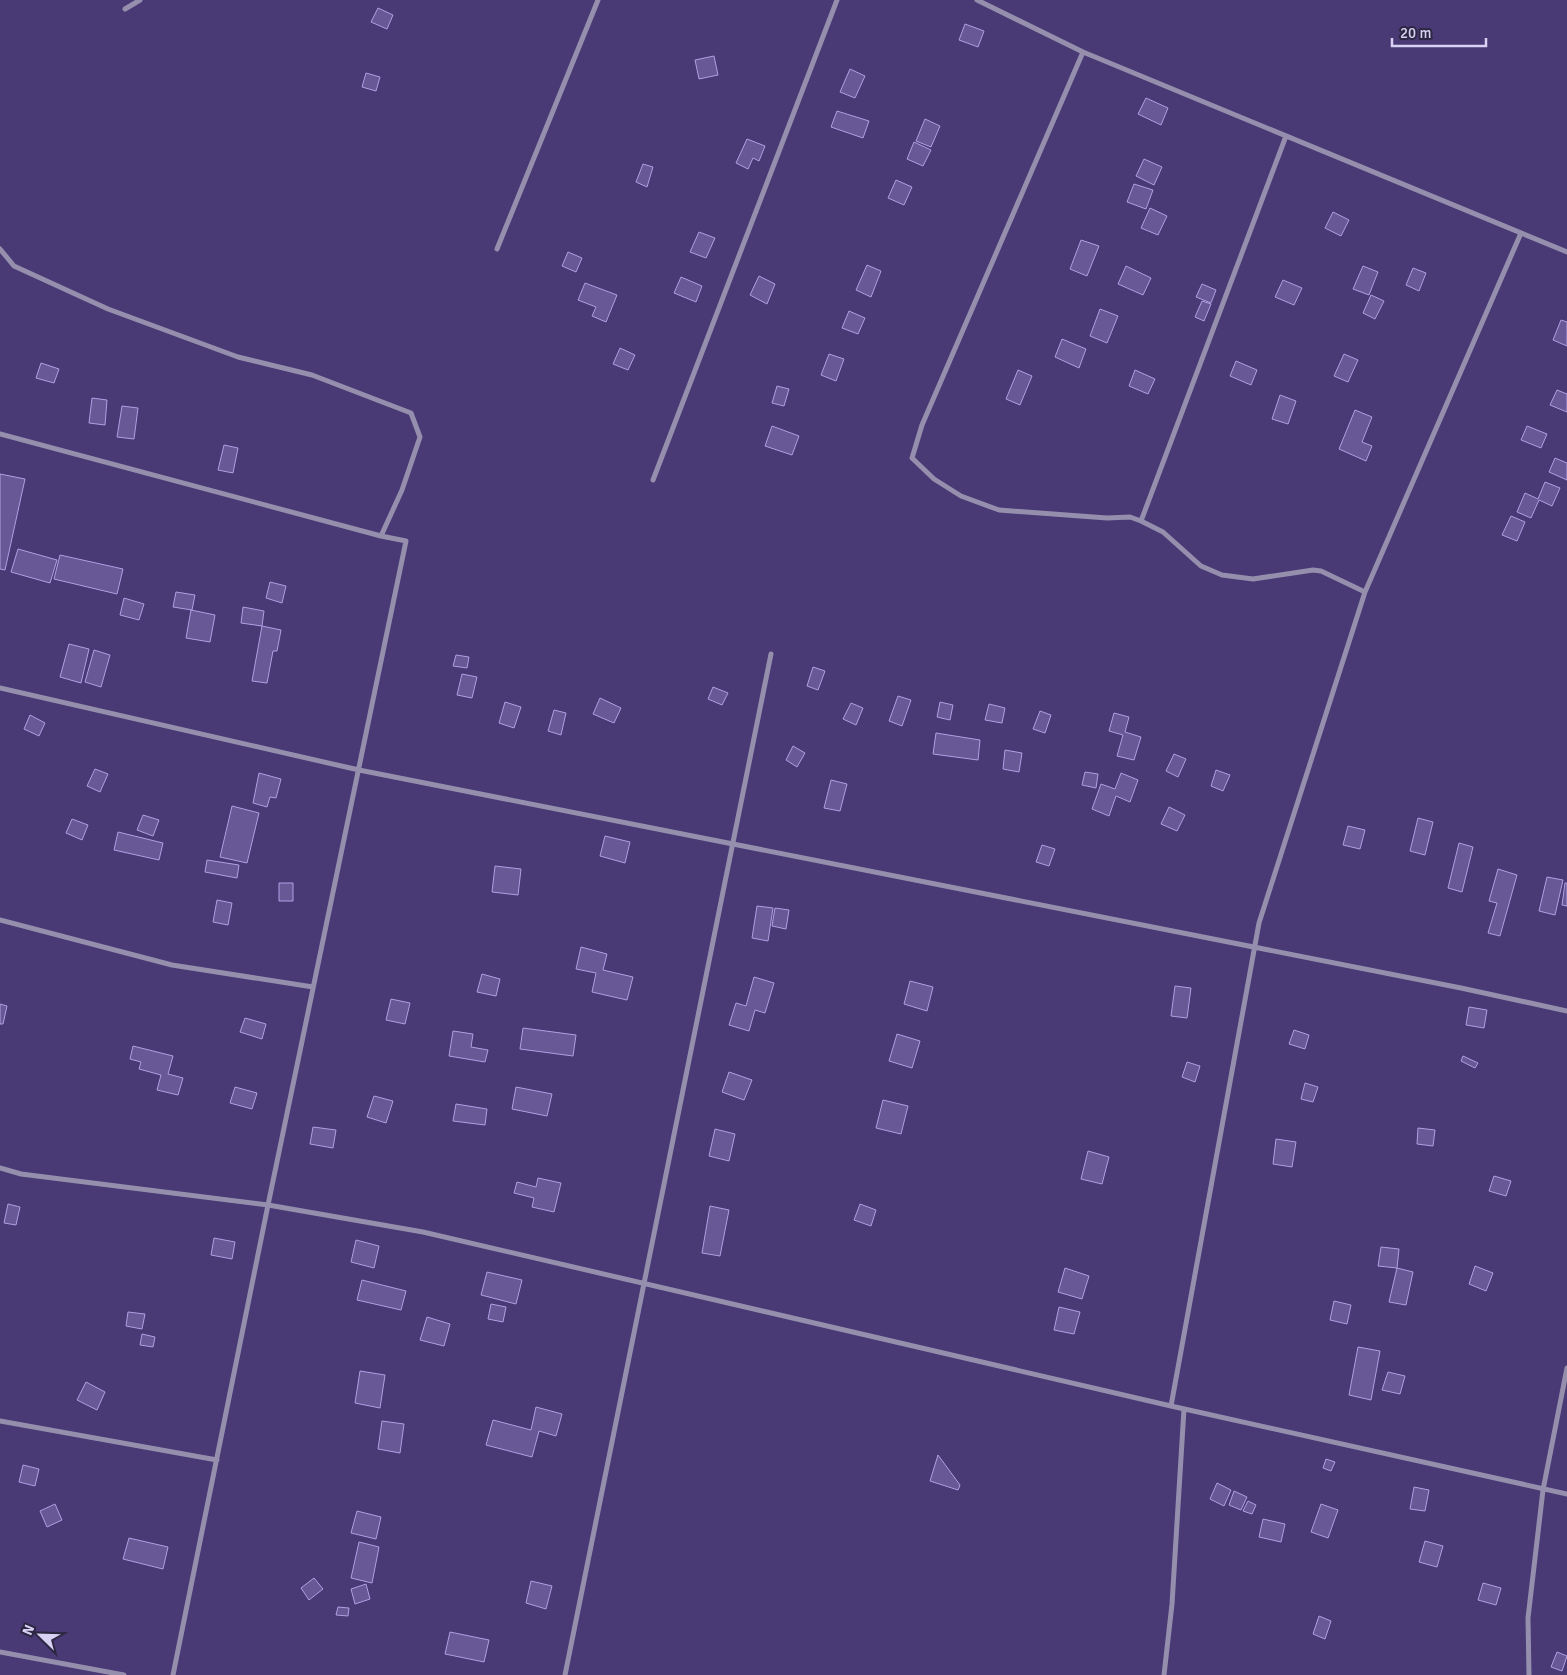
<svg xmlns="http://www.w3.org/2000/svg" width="1567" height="1675" font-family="Signika,sans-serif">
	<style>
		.building { fill: #685896; stroke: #b0a0e4 }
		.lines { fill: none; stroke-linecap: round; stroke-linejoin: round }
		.street { stroke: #958fad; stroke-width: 5 }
	</style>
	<rect width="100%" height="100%" fill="#493974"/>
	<path class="building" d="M378,8L393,15L387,29L371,22Z
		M965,24L984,31L978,47L959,40Z
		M714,56L718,75L699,79L695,60Z
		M850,69L865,76L855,98L840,92Z
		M366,73L380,77L376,91L362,87Z
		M1146,98L1168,108L1161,125L1138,114Z
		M837,111L869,121L863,138L831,127Z
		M925,119L940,126L931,147L916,141Z
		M747,139L765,146L759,161L753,158L748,169L736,163Z
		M914,142L931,150L923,166L907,159Z
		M1144,159L1162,167L1154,185L1136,176Z
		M643,164L653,167L647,187L636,182Z
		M896,180L912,187L904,205L888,198Z
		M1134,184L1153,190L1146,209L1127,202Z
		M1150,208L1167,216L1158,235L1141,228Z
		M1333,212L1349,220L1341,236L1325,228Z
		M699,232L715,238L706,258L690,252Z
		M1081,240L1099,246L1087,276L1070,269Z
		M568,252L582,258L576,272L562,266Z
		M867,265L881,271L871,297L856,290Z
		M1126,266L1151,278L1143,295L1118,284Z
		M1363,266L1378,272L1369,295L1353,289Z
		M1413,268L1426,273L1419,291L1406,285Z
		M759,276L775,284L767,304L750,295Z
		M681,277L702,286L696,302L674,293Z
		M1283,280L1302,288L1294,305L1275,297Z
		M585,283L617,295L606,322L592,316L596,307L578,300Z
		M1202,284L1216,290L1211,303L1196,297Z
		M1371,295L1384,301L1375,319L1363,313Z
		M1202,301L1211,304L1204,321L1195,317Z
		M1100,309L1118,316L1107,343L1090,336Z
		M849,311L865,318L858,334L842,328Z
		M1561,320L1567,322V346L1553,340Z
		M1062,339L1086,349L1079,368L1055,357Z
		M620,348L635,355L628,370L613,364Z
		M829,354L844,359L836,381L821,375Z
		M1344,354L1358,360L1348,382L1334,376Z
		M1236,361L1257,370L1251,385L1230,376Z
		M41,363L59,369L54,383L36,378Z
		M1018,370L1032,376L1020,405L1006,399Z
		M1135,370L1155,379L1148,394L1129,386Z
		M777,386L789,389L784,406L772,403Z
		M1557,390L1567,394V412L1550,405Z
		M1280,395L1296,401L1288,424L1272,419Z
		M92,398L107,400L105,425L89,423Z
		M122,406L138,408L134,439L117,437Z
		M1355,410L1372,417L1362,442L1372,446L1366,461L1339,449Z
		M772,426L799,436L792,455L765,446Z
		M1527,426L1547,434L1541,448L1521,440Z
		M224,445L238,448L233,473L218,470Z
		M1555,458L1567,463V480L1549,472Z
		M0,474L25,479L5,570L0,569Z
		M1545,482L1560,488L1552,506L1539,500L1531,518L1517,512L1525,493L1538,499Z
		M1511,516L1525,522L1517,541L1502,535Z
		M18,549L57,560L50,583L11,572Z
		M60,555L123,569L117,594L54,579Z
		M270,582L286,586L282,603L266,598Z
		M176,592L195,595L192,610L173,607Z
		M124,598L144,604L139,620L120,615Z
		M243,607L264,611L262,626L241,623Z
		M191,610L215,615L210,642L186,638Z
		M262,626L281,630L277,651H273L267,683L252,681Z
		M69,644L89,649L81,683L60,677Z
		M94,650L110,655L101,687L85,682Z
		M456,655L469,657L467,668L453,666Z
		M813,667L825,671L818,690L807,686Z
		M462,674L477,677L472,698L457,695Z
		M713,687L728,693L722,705L708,699Z
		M898,696L911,700L902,726L889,721Z
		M600,698L621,708L614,723L593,714Z
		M505,702L521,707L514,728L499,723Z
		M940,702L953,705L950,720L937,717Z
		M851,703L863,708L856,725L843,719Z
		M989,704L1005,708L1002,723L985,720Z
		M554,710L566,713L561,735L548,731Z
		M1040,711L1051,715L1045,733L1033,729Z
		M1114,713L1129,717L1125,732L1141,737L1134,760L1117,756L1123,735L1109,731Z
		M30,715L45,723L39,736L24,729Z
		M936,733L980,740L978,760L933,754Z
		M793,746L805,753L797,767L786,760Z
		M1005,750L1022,753L1019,772L1003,769Z
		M1174,754L1186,759L1178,777L1166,771Z
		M95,769L108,774L100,792L87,786Z
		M1216,770L1230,775L1223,791L1211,786Z
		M1085,772L1098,774L1096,788L1082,785Z
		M259,773L281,779L276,798L270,797L267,807L253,803Z
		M1121,773L1138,780L1130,802L1116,796L1109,816L1092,809L1101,784L1115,789Z
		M831,780L847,784L840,811L824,808Z
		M232,806L259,813L247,863L220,857Z
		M1169,807L1185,815L1177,831L1161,824Z
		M143,815L159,820L153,836L137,830Z
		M1418,818L1433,822L1425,855L1410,851Z
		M72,819L88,825L82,840L66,833Z
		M1348,826L1365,830L1360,849L1343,845Z
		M118,832L163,843L159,860L114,850Z
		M605,836L630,842L625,863L600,856Z
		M1459,843L1473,847L1462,892L1448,888Z
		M1042,845L1055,849L1049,866L1036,862Z
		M207,860L239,865L237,878L205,872Z
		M495,866L521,869L518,895L492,892Z
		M1498,869L1517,875L1500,936L1488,933L1497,903L1489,901Z
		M1547,877L1563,880L1555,915L1539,911Z
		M279,883H293V901H279Z
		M1565,883H1567V906L1562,905Z
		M217,900L232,903L228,925L213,922Z
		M757,906L773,908L768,941L752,938Z
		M775,908L789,910L786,929L772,926Z
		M581,947L607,954L603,970L633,977L627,1000L592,992L596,973L576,969Z
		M482,974L500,979L496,996L477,992Z
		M754,977L774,983L765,1013L755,1010L749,1031L729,1025L736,1003L746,1006Z
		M910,981L933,987L927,1011L904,1004Z
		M1175,986L1191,988L1187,1018L1171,1016Z
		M391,999L410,1003L405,1024L386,1020Z
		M0,1004L7,1006L3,1024H0Z
		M1469,1007L1487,1010L1484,1028L1466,1025Z
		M245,1018L266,1024L262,1039L240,1032Z
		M523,1028L576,1035L573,1056L520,1049Z
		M1294,1030L1309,1035L1305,1049L1289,1044Z
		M453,1031L473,1034L471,1047L488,1050L485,1062L449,1056Z
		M897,1034L920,1041L912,1068L889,1061Z
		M133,1046L173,1056L168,1074L183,1078L178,1095L157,1090L161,1075L139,1069L141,1062L130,1059Z
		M1463,1056L1478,1063L1475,1068L1461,1061Z
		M1187,1062L1200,1066L1195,1082L1182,1077Z
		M729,1072L752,1080L744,1100L722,1092Z
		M1305,1083L1318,1087L1313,1102L1301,1099Z
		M235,1087L257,1093L252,1109L230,1103Z
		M516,1087L552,1094L547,1116L512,1109Z
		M374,1096L393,1101L386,1123L367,1117Z
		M883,1100L908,1106L901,1134L876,1128Z
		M456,1104L487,1109L485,1125L453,1121Z
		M313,1127L336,1130L333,1148L310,1144Z
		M1418,1128L1435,1130L1433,1146L1417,1144Z
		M715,1129L735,1134L729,1161L709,1156Z
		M1276,1139L1296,1142L1292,1167L1273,1164Z
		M1088,1151L1109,1157L1102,1184L1081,1179Z
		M1494,1176L1511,1181L1506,1196L1489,1191Z
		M538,1178L561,1183L554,1212L532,1207L534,1198L514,1193L517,1182L536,1187Z
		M8,1204L20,1207L16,1225L4,1223Z
		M860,1204L876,1210L871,1226L854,1220Z
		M710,1206L729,1210L720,1256L702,1253Z
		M214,1238L235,1242L232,1259L211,1255Z
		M356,1240L379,1246L374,1268L351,1262Z
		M1381,1247L1399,1249L1397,1268L1378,1266Z
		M1475,1266L1493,1273L1486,1291L1469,1284Z
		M1065,1268L1089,1276L1082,1299L1058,1292Z
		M1397,1268L1413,1272L1406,1305L1389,1302Z
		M487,1272L522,1280L516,1304L481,1295Z
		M362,1280L406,1291L401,1310L357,1300Z
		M1334,1301L1351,1305L1347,1324L1330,1320Z
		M491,1304L506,1307L503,1322L488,1319Z
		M1059,1307L1080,1312L1074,1334L1054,1330Z
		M128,1312L145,1314L142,1329L126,1326Z
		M427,1317L450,1324L444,1346L420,1340Z
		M142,1334L155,1337L153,1347L140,1345Z
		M1358,1347L1380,1351L1371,1400L1349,1395Z
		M360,1371L385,1375L380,1408L355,1403Z
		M1388,1372L1405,1376L1400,1394L1382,1390Z
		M86,1382L105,1392L97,1410L77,1400Z
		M536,1407L562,1414L556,1436L539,1431L532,1457L486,1445L493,1420L531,1430Z
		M382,1421L404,1424L400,1453L378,1449Z
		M938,1455L960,1485L958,1490L930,1481Z
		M1326,1459L1335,1462L1331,1471L1323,1468Z
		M23,1465L39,1469L35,1486L19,1482Z
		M1217,1483L1231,1490L1224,1506L1210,1499Z
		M1414,1487L1429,1490L1425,1511L1410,1509Z
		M1234,1491L1247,1497L1241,1510L1229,1505Z
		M1248,1501L1256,1505L1252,1514L1243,1511Z
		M55,1504L62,1520L47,1527L40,1511Z
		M1321,1504L1338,1510L1328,1538L1311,1532Z
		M357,1511L381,1517L376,1539L351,1533Z
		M1263,1519L1285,1524L1281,1542L1259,1537Z
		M129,1538L168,1547L163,1569L123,1559Z
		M1425,1541L1443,1546L1437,1567L1419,1562Z
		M359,1542L379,1547L372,1583L351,1578Z
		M314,1578L323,1589L309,1600L301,1588Z
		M531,1581L552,1586L546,1609L526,1603Z
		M1483,1583L1501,1588L1496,1605L1478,1600Z
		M366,1584L370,1599L355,1604L351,1589Z
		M338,1607L349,1608L348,1616L336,1615Z
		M1319,1616L1331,1621L1325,1639L1313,1634Z
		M450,1632L489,1640L484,1662L445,1654Z
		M1557,1652L1567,1656L1562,1671L1551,1667Z"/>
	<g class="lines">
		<path class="street" d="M977,0L1083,52L1567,252
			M125,9L140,0
			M1083,52L922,425L912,458L934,479L961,496L999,510L1107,518L1130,517L1141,521L1163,532L1201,566L1222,575L1253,579L1313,570L1321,571L1365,592
			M0,249L14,266L108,309L238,357L312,375L411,413L420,437L402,490L381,536
			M497,249L598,0
			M0,434L381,536L406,541L268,1205L173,1675
			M653,480L837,0
			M1141,521L1286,136
			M0,688L359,770L1461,988L1567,1011
			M0,920L172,965L313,987
			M0,1168L21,1174L268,1205L423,1232L1171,1406L1567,1494
			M1171,1406L1259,923L1365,592L1521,233
			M0,1421L217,1460
			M0,1652L124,1675
			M565,1675L771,654
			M1164,1675L1172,1604L1184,1409
			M1529,1675L1528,1618L1543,1490L1567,1368"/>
	</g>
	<g transform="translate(40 1635) rotate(293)" stroke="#2d2742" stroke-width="4" paint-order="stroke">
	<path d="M0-4L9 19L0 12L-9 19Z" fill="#d8d1f4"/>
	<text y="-8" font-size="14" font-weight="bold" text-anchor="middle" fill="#d8d1f4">N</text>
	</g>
	<path d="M1392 38v8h94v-8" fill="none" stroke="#d8d1f4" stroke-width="2.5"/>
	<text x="1400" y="38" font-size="15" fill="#d8d1f4" stroke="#2d2742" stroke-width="4" paint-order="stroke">20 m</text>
</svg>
